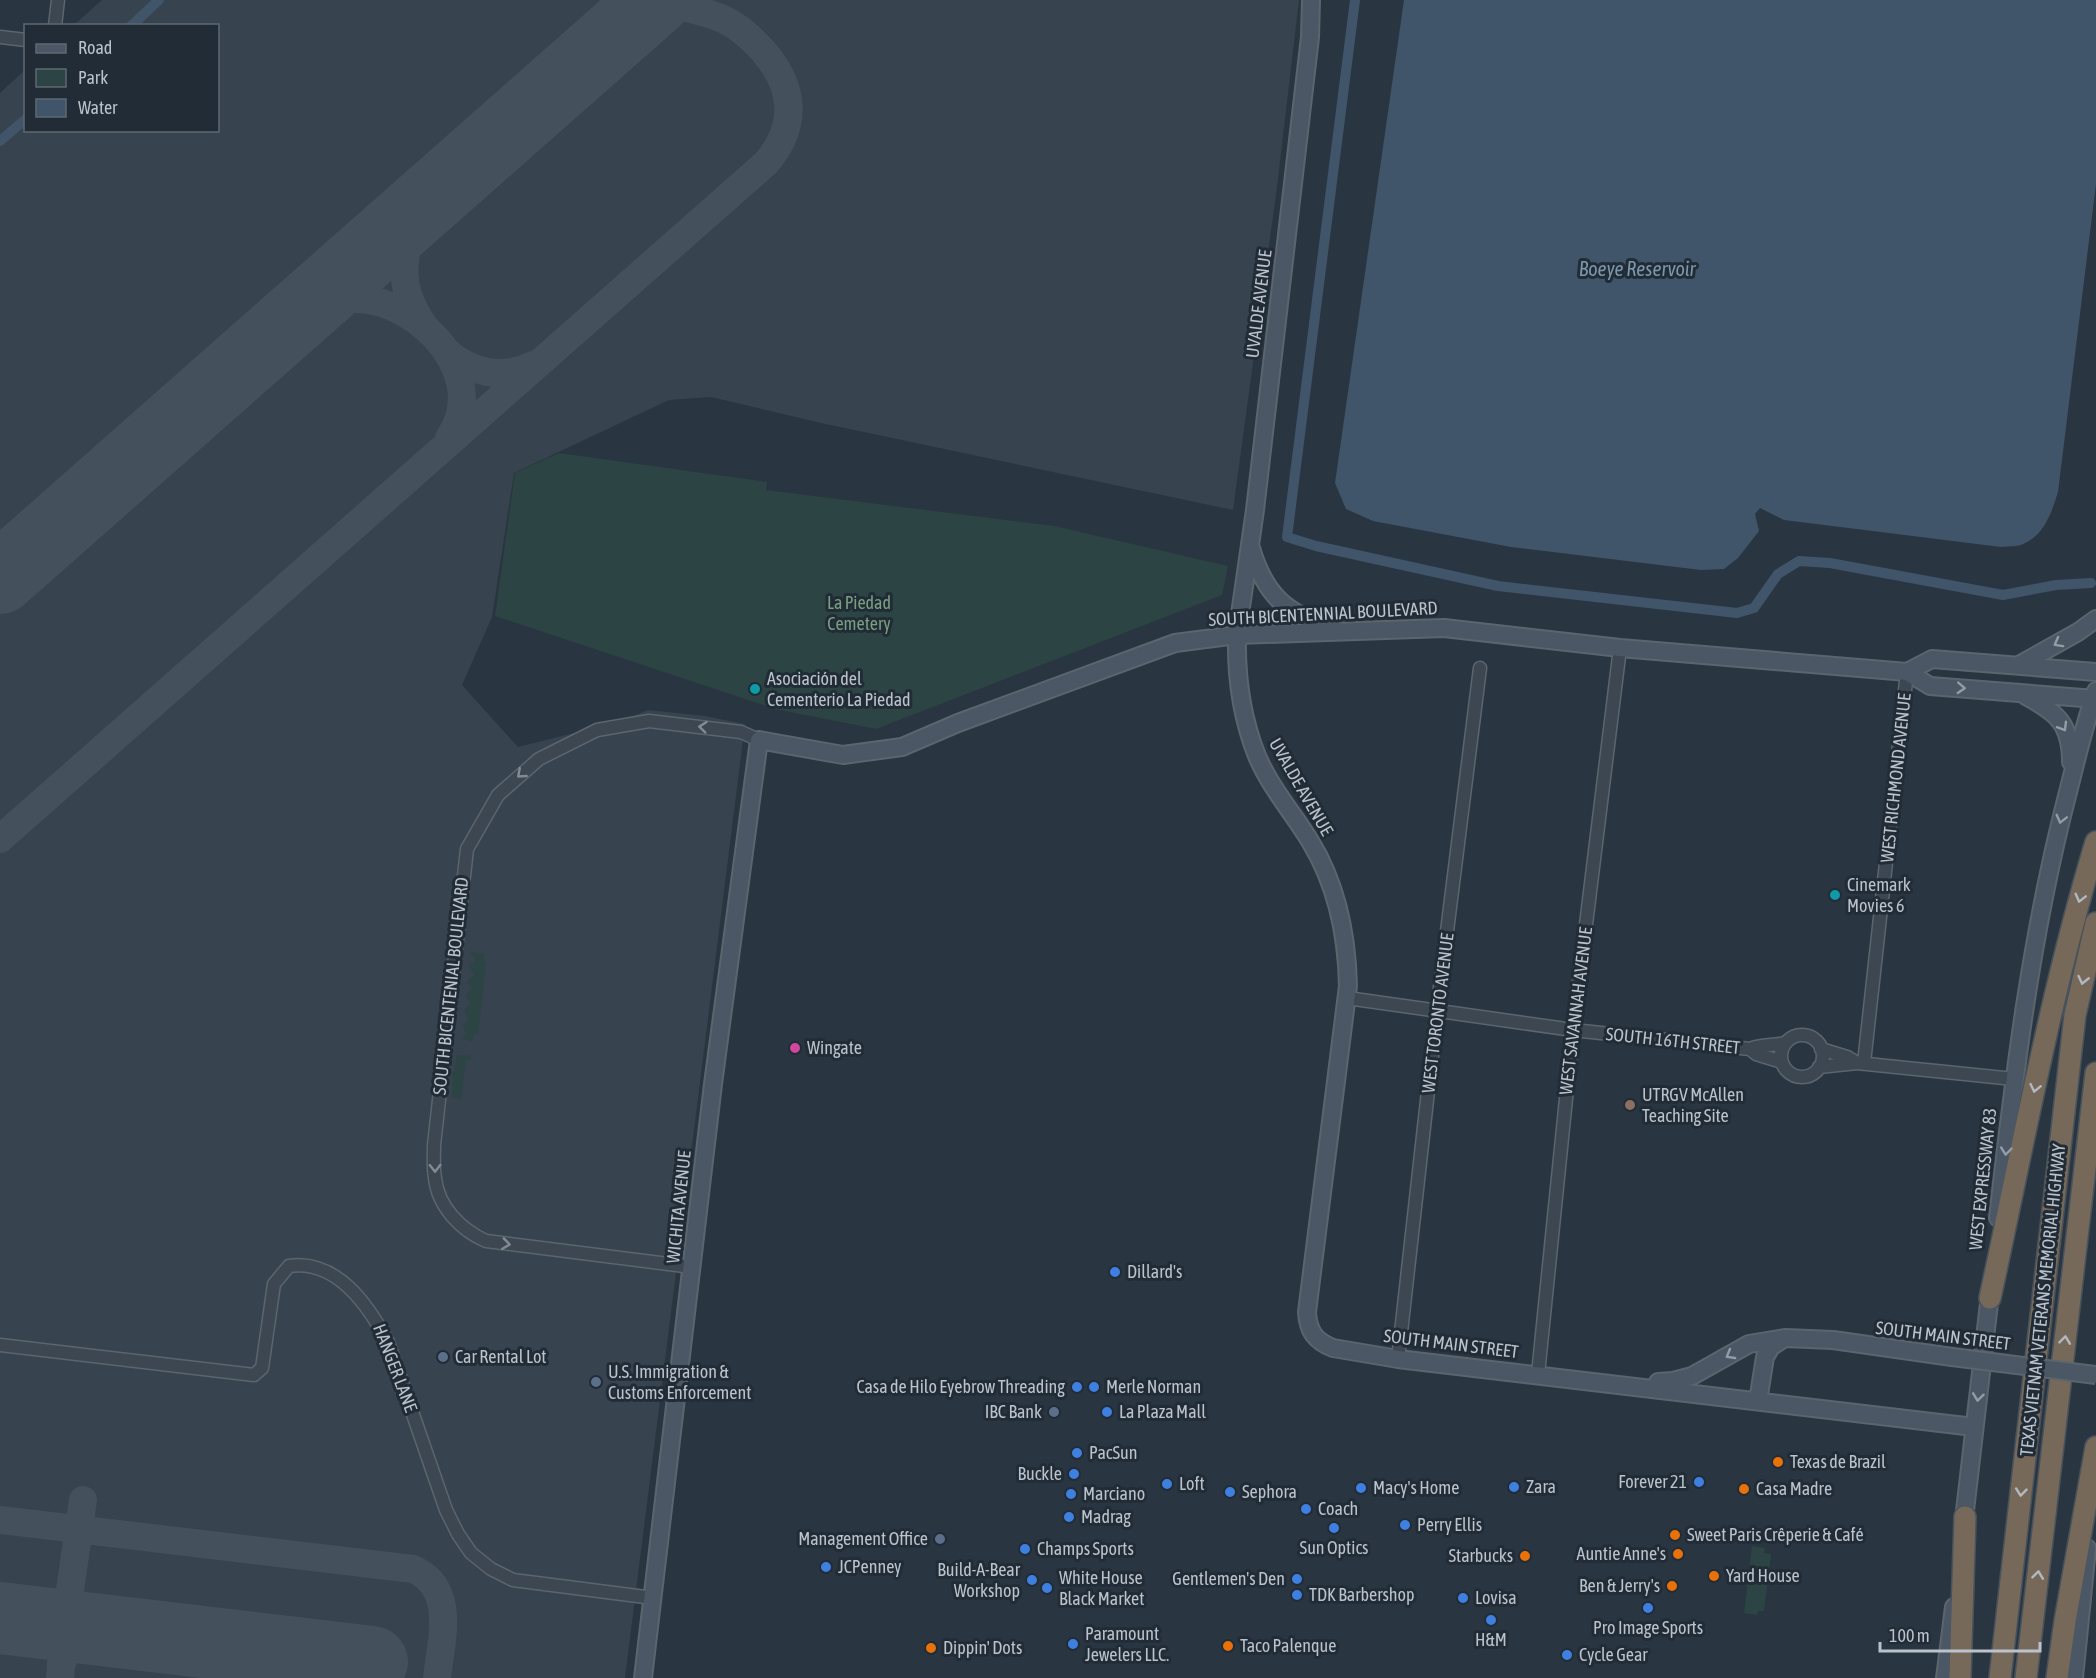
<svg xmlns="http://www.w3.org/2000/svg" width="2096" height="1678" font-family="'Asap Condensed',sans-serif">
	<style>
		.airport { fill: #37434e }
		.green { fill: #2c4443 }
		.water { fill: #405569 }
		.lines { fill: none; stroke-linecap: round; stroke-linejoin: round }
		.canal { stroke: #405569; stroke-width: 10 }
		.taxiway { stroke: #44515c; stroke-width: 28 }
		.runway { stroke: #44515c; stroke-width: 72 }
		.street-casing { stroke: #5b656e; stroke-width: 15 }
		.secondary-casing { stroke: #5b656e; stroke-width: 20 }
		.highway-casing { stroke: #47525c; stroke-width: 24 }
		.street { stroke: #3d4751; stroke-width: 12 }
		.secondary { stroke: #4b5764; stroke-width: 16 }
		.highway { stroke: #77695a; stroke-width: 21 }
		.secondary-bridge-casing { stroke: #5b656e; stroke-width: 20; stroke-linecap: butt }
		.secondary-bridge { stroke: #4b5764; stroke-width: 16 }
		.oneway { stroke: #939da7 }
		.oneway2 { stroke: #828b94 }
		.oneway3 { stroke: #b3b9c0 }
		.culture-dot { fill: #0f9aa8; stroke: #212c37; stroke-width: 2 }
		.hotel-dot { fill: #d1479c; stroke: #212c37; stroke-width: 2 }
		.education-dot { fill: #8d6e63; stroke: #212c37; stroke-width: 2 }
		.shop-dot { fill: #3f7fe0; stroke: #212c37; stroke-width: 2 }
		.service-dot { fill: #5c6f8a; stroke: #212c37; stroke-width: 2 }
		.food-dot { fill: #e8710a; stroke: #212c37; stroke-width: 2 }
		.labels { text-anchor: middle; stroke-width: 6; stroke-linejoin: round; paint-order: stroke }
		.street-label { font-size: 18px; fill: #bac2cb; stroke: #212c37 }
		.park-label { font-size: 18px; fill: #799f7f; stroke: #212c37 }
		.poi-label { font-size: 18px; fill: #bac2cb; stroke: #212c37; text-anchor: start }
		.water-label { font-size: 20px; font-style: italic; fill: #7c96ab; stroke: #212c37 }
	</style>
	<rect width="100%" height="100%" fill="#293641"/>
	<path class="airport" d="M102,0H1299L1277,187L1233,510L821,423L711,397L669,400L514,473L492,617L462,685L518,747L618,722L648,710L705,716L745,724L625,1678H0V93L25,70L26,130H218V26L74,25Z"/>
	<path class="green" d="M559,453L767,482L766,490L1054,526L1228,566L1222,595L876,729L775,709L495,616L515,473Z
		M470,952L484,954L483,961H486L478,1034H474L473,1041L460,1039L467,1033L462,1026L469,1019L464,1010L471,1004L465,995L473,989L467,982L474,975L469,966L476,961Z
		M457,1055L471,1056V1060H466L461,1099L452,1098V1072L455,1071Z
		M1752,1546L1765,1548L1764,1553L1771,1554L1764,1611H1758L1757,1615L1744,1613Z"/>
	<path class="water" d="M1404,0H2096V184L2058,492C2052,511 2045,534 2025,543C2019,547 2009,546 2001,547L1784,520L1760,508L1755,514L1759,531L1738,558L1724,569L1701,570L1511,547L1373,521L1346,509L1335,483Z"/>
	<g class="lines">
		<path class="canal" d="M1355,0L1287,537L1316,546L1498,586L1737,613L1754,608L1778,574L1799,561L1830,563L2003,595L2056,585L2091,583
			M131,26L159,0
			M0,141L26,119"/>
		<path class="taxiway" d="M423,324C390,277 405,236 436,193
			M287,325C310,310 332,298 359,299C422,302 491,378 449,438
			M446,351C471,373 502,380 533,365
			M0,839L766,163C798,126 795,88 764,52C752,39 741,28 725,20C704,10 677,6 654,1
			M0,1520L413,1569C457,1588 441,1641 437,1678
			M27,1621L45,1618L56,1614L69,1597L83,1500
			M27,1621C59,1631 64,1646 60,1678
			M62,1663C68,1639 85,1633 107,1631"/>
		<path class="runway" d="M0,578L655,0
			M0,1618L372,1662"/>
		<g class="street-casing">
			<path id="street" d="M55,26L58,0
				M0,37L26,40
				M1347,998L1573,1030L1750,1049L1756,1054L1782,1062
				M1781 1056a21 21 0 1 1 42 0a21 21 0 1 1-42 0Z
				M1750,1049C1761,1044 1773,1046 1785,1043
				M1821,1049L1847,1057L1857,1063
				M1864,1063L1907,672
				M1819,1067L1857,1063L2014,1079
				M692,1267L486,1241C461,1230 438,1207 435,1178C433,1167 434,1156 434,1145L467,849L498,795L539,759L597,730L649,721L741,732L759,740
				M0,1345L254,1375L262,1368L274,1284L289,1266C337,1259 368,1305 388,1342L446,1510L458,1534L471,1553L491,1569L513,1580L653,1598
				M1398,1359L1437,1011L1480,668
				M1538,1374L1573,1030L1620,648"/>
		</g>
		<g class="secondary-casing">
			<path id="secondary" d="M1311,0L1310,37L1255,510L1237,635C1236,677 1241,716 1257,756C1270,787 1293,813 1310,841C1337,885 1347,935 1348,986L1307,1312C1308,1331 1315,1341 1333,1348L1398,1359L1974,1427
				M1251,548C1265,596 1287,614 1333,628
				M2019,665L2078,632L2096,619
				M1907,672L1932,659L2096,672
				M2024,695C2056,712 2071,723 2071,762
				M1998,1218C2014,1076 2031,935 2067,796C2076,761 2084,725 2096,691
				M1658,1382L1673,1381L1692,1376L1749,1344L1785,1338L1833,1340L1952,1357
				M1758,1401L1765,1357L1771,1347L1783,1339
				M1963,1528L1991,1286
				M643,1678L713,1084L759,740L843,755L902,747L958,723L1175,643L1237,635L1444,628L1620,648L1907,672L1930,686L2096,699
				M1945,1678L1954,1607
				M2074,1678L2087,1548"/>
		</g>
		<g class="highway-casing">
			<path id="highway" d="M1990,1298C2023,1146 2051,991 2096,842
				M1960,1678L1965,1517
				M2000,1678L2075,1015L2096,923
				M2026,1678L2096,1073
				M2057,1678L2065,1621L2096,1447"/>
		</g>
		<use href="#street" class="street"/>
		<use href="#secondary" class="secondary"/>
		<use href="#highway" class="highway"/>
		<g class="secondary-bridge-casing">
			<path id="secondary-bridge" d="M1952,1357L2096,1375"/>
		</g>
		<use href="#secondary-bridge" class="secondary-bridge"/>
	</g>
	<defs><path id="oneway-chevron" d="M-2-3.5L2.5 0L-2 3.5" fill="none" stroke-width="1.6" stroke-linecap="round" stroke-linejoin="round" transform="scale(1.5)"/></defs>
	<g class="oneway">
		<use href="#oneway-chevron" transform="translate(2058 643) rotate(151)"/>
		<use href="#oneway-chevron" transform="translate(1961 688) rotate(3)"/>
		<use href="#oneway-chevron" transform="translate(2063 727) rotate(59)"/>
		<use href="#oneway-chevron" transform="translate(2061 819) rotate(104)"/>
		<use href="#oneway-chevron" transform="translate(2006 1151) rotate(96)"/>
		<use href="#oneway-chevron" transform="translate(1730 1355) rotate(150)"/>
		<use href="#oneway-chevron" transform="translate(1978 1397) rotate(97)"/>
	</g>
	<g class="oneway2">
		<use href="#oneway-chevron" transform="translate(703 727) rotate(-174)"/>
		<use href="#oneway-chevron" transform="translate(521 774) rotate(139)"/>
		<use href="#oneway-chevron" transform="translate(435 1168) rotate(89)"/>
		<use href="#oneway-chevron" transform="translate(506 1244) rotate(8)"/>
	</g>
	<g class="oneway3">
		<use href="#oneway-chevron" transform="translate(2080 898) rotate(104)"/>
		<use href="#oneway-chevron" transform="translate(2083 980) rotate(103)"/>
		<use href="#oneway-chevron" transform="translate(2035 1088) rotate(102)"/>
		<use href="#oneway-chevron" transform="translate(2065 1340) rotate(-83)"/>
		<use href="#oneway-chevron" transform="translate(2021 1492) rotate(96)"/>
		<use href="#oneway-chevron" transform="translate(2038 1575) rotate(-83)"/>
	</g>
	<g class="culture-dot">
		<circle cx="755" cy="689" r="6"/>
		<circle cx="1835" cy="895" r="6"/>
	</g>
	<circle class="hotel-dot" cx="795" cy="1048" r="6"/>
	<circle class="education-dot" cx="1630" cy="1105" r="6"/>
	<g class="shop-dot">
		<circle cx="1115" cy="1272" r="6"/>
		<circle cx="1077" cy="1387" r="6"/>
		<circle cx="1094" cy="1387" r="6"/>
		<circle cx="1107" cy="1412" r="6"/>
		<circle cx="1077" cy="1453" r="6"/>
		<circle cx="1074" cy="1474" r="6"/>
		<circle cx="1699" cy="1482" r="6"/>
		<circle cx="1167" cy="1484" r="6"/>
		<circle cx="1514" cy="1487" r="6"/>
		<circle cx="1361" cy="1488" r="6"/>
		<circle cx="1230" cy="1492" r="6"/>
		<circle cx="1071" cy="1494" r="6"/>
		<circle cx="1306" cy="1509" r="6"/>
		<circle cx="1069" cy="1517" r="6"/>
		<circle cx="1405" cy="1525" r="6"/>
		<circle cx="1334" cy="1528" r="6"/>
		<circle cx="1025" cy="1549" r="6"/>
		<circle cx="826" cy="1567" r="6"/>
		<circle cx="1297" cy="1579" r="6"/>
		<circle cx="1032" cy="1580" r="6"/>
		<circle cx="1047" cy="1588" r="6"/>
		<circle cx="1297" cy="1595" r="6"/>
		<circle cx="1463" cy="1598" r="6"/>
		<circle cx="1648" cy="1608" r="6"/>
		<circle cx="1491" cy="1620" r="6"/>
		<circle cx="1073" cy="1644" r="6"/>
		<circle cx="1567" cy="1655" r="6"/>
	</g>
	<g class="service-dot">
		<circle cx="443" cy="1357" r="6"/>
		<circle cx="596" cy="1382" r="6"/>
		<circle cx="1054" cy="1412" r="6"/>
		<circle cx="940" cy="1539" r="6"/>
	</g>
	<g class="food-dot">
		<circle cx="1778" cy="1462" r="6"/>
		<circle cx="1744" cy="1489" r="6"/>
		<circle cx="1675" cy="1535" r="6"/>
		<circle cx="1678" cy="1554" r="6"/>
		<circle cx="1525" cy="1556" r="6"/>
		<circle cx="1714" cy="1576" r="6"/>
		<circle cx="1672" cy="1586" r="6"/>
		<circle cx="1228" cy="1646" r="6"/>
		<circle cx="931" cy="1648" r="6"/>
	</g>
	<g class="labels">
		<g class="street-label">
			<text transform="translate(1259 304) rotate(-83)" y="6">UVALDE AVENUE</text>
			<text transform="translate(1323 614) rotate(-3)" y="6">SOUTH BICENTENNIAL BOULEVARD</text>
			<text transform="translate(1896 778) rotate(-84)" y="6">WEST RICHMOND AVENUE</text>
			<text transform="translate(1301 787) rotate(60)" y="6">UVALDE AVENUE</text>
			<text transform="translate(451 986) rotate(-84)" y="6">SOUTH BICENTENIAL BOULEVARD</text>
			<text transform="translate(1576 1011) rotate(-83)" y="6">WEST SAVANNAH AVENUE</text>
			<text transform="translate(1438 1013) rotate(-83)" y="6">WEST TORONTO AVENUE</text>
			<text transform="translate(1673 1041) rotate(6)" y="6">SOUTH 16TH STREET</text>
			<text transform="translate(1983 1179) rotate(-84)" y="6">WEST EXPRESSWAY 83</text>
			<text transform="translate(679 1207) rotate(-84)" y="6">WICHITA AVENUE</text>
			<text transform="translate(2043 1300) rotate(-84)" y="6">TEXAS VIETNAM VETERANS MEMORIAL HIGHWAY</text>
			<text transform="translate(1943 1336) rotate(7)" y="6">SOUTH MAIN STREET</text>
			<text transform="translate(1451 1344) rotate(7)" y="6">SOUTH MAIN STREET</text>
			<text transform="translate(395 1368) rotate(69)" y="6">HANGER LANE</text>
		</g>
		<g class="park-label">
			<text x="859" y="609">La Piedad<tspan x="859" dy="21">Cemetery</tspan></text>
		</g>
		<g class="poi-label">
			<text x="767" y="685">Asociación del<tspan x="767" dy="21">Cementerio La Piedad</tspan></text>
			<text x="1847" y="891">Cinemark<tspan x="1847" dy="21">Movies 6</tspan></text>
			<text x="807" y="1054">Wingate</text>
			<text x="1642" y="1101">UTRGV McAllen<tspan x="1642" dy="21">Teaching Site</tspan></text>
			<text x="1127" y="1278">Dillard's</text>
			<text x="455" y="1363">Car Rental Lot</text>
			<text x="608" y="1378">U.S. Immigration &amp;<tspan x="608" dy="21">Customs Enforcement</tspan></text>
			<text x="1065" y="1393" text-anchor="end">Casa de Hilo Eyebrow Threading</text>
			<text x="1106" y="1393">Merle Norman</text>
			<text x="1042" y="1418" text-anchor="end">IBC Bank</text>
			<text x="1119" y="1418">La Plaza Mall</text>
			<text x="1089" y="1459">PacSun</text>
			<text x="1790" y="1468">Texas de Brazil</text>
			<text x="1062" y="1480" text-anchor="end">Buckle</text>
			<text x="1687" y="1488" text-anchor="end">Forever 21</text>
			<text x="1179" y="1490">Loft</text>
			<text x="1526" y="1493">Zara</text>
			<text x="1373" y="1494">Macy's Home</text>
			<text x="1756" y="1495">Casa Madre</text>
			<text x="1242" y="1498">Sephora</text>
			<text x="1083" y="1500">Marciano</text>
			<text x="1318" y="1515">Coach</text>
			<text x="1081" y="1523">Madrag</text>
			<text x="1417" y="1531">Perry Ellis</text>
			<text x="1687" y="1541">Sweet Paris Crêperie &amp; Café</text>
			<text x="928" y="1545" text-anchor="end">Management Office</text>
			<text x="1334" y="1554" text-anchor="middle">Sun Optics</text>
			<text x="1037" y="1555">Champs Sports</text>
			<text x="1666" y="1560" text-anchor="end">Auntie Anne's</text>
			<text x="1513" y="1562" text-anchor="end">Starbucks</text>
			<text x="838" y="1573">JCPenney</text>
			<text x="1020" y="1576" text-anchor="end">Build-A-Bear<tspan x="1020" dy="21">Workshop</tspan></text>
			<text x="1726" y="1582">Yard House</text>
			<text x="1059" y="1584">White House<tspan x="1059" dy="21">Black Market</tspan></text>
			<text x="1285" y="1585" text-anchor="end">Gentlemen's Den</text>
			<text x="1660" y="1592" text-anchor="end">Ben &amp; Jerry's</text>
			<text x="1309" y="1601">TDK Barbershop</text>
			<text x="1475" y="1604">Lovisa</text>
			<text x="1648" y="1634" text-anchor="middle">Pro Image Sports</text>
			<text x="1085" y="1640">Paramount<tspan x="1085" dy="21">Jewelers LLC.</tspan></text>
			<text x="1491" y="1646" text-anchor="middle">H&amp;M</text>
			<text x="1240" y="1652">Taco Palenque</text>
			<text x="943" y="1654">Dippin' Dots</text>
			<text x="1579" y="1661">Cycle Gear</text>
		</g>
		<g class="water-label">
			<text x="1637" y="276">Boeye Reservoir</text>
		</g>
	</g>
	<rect x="24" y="24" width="195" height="108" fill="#212c37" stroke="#5e6872" stroke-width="1.5"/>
	<rect x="36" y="44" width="30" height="9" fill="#4b5764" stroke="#5e6872" stroke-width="1.5"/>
	<text x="78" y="54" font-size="18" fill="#bac2cb">Road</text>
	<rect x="36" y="69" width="30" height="18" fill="#2c4443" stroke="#5e6872" stroke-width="1.5"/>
	<text x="78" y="84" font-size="18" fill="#bac2cb">Park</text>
	<rect x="36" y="99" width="30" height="18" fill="#405569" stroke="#5e6872" stroke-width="1.5"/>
	<text x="78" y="114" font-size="18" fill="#bac2cb">Water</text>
	<path d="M1880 1642v9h160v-9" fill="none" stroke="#bac2cb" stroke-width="3"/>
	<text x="1889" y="1642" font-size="18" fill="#bac2cb" stroke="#212c37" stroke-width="4.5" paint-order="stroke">100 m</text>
</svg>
